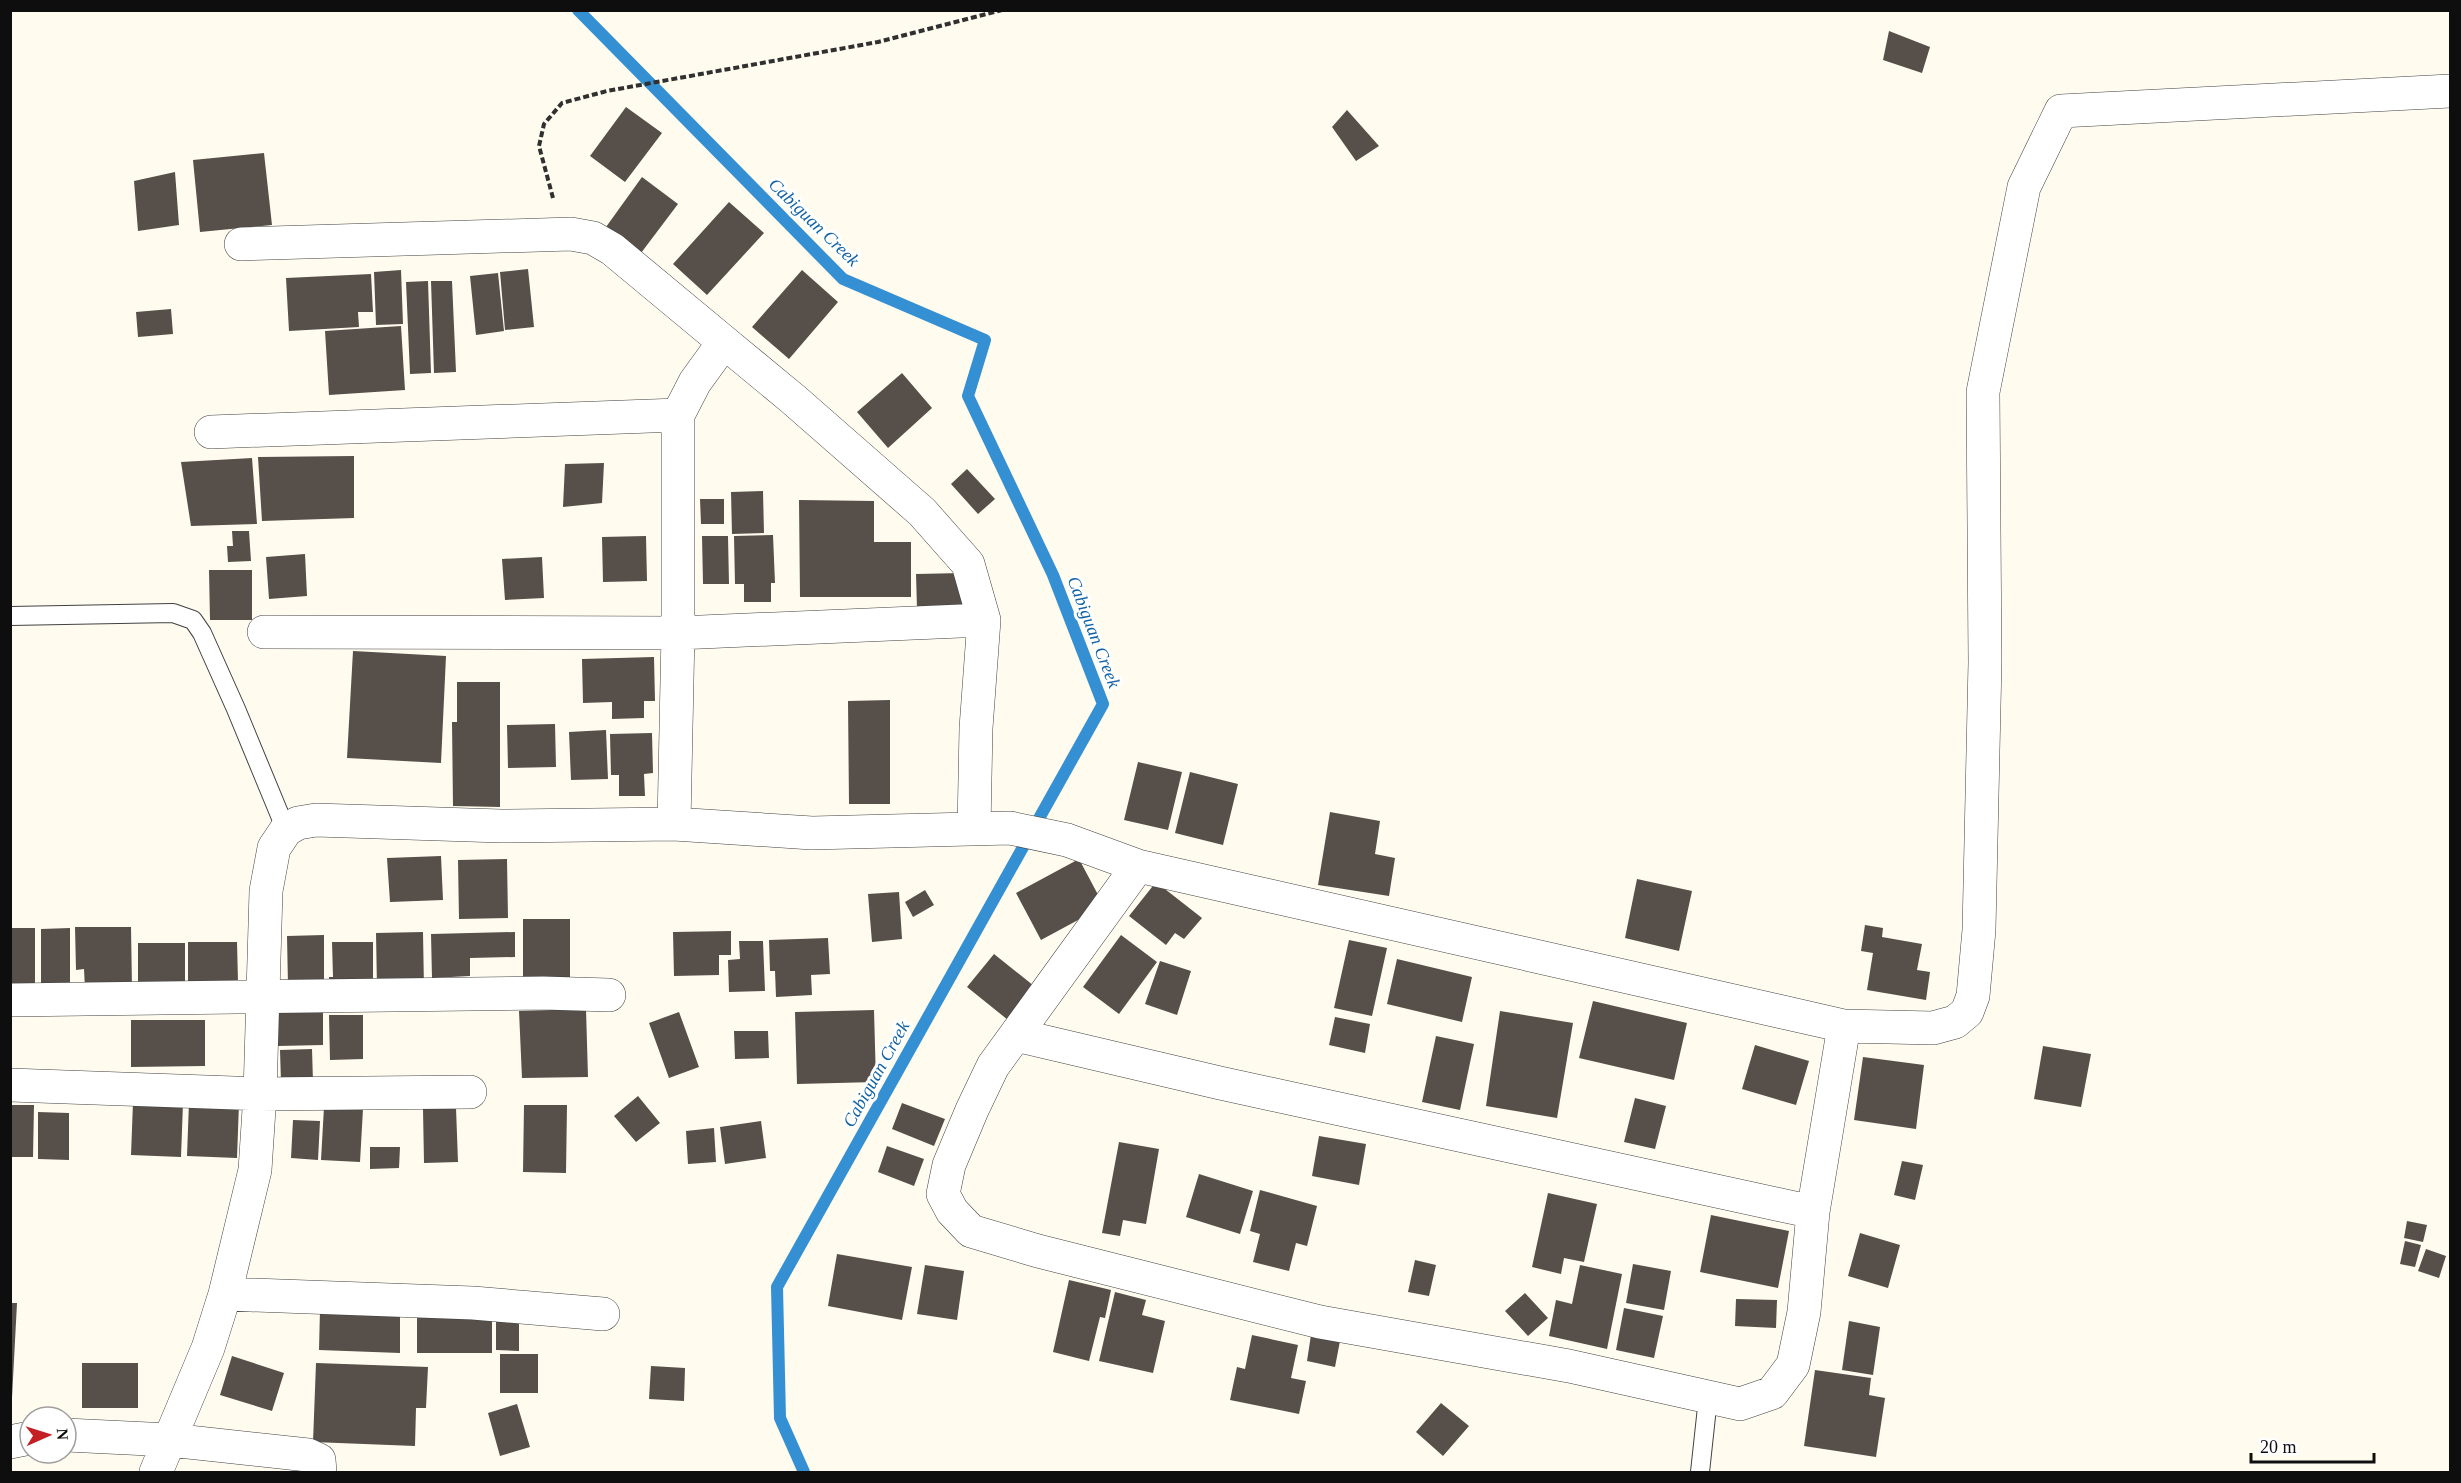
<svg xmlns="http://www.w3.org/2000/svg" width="2461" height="1483" font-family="Georgia,serif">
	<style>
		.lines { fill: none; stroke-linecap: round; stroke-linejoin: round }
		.stream { stroke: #3590d3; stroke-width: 12 }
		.building { fill: #574f4a }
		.lane-casing { stroke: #414141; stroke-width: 20 }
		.street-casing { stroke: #414141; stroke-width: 34 }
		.path { stroke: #303030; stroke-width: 4; stroke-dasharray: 6 3; stroke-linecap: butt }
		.lane { stroke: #fff; stroke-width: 18 }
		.street { stroke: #fff; stroke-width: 33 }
		.labels { text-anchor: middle; stroke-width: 6; stroke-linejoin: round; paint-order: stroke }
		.water-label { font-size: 18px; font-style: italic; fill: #1262a5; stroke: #fff }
	</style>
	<rect width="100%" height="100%" fill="#fffcef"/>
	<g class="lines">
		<path class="stream" d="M578,10L843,279L985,340L968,396L1053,575L1103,704L777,1287L780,1418L804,1472"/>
	</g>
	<path class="building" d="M1889,31L1930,47L1922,73L1883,60Z
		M626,107L662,133L625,182L590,156Z
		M1347,110L1379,146L1356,161L1332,127Z
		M264,153L272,225L200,232L193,160Z
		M175,172L179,225L138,231L134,181Z
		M642,177L678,204L641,253L606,227Z
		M729,202L764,233L707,295L673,264Z
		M528,269L534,327L505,330L500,272Z
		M401,270L403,324L376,325L374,272Z
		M802,270L838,302L789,359L752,327Z
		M498,273L504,331L476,335L470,276Z
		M371,274L373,312H358L359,327L289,331L286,278Z
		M428,281L431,373L410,374L406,282Z
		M431,281H452L456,372L434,373Z
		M171,309L173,334L138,337L136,312Z
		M401,326L405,390L329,395L325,331Z
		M902,373L932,408L888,448L857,412Z
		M354,456V518L262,521L258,457Z
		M252,458L257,524L191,526L181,462Z
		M604,463L602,503L563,507L565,464Z
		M967,469L995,499L978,514L951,484Z
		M763,491L764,533L732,534L731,492Z
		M700,499H724V524H701Z
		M799,500L874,501V542H911V597H800Z
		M232,531H249L251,561L228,562L227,546H233Z
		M773,535L775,583H771V602H744V584H735L734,536Z
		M646,536L647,581L603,582L602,537Z
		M702,536H728L729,584H703Z
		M305,554L307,596L269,599L266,557Z
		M542,557L544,598L505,600L502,559Z
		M209,570H252V620H210Z
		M963,573V608L917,609L916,574Z
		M353,651L446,656L441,763L347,758Z
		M654,657L655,701H644V718L612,719V702L583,703L582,659Z
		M457,682H500V807L453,806L452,722H457Z
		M890,700V804H849L848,701Z
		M555,724L556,767L508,768L507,725Z
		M606,730L608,779L571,780L569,732Z
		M652,733L653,773L644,774L645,796H619V775H611L610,734Z
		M1138,762L1182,772L1168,830L1124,820Z
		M1190,772L1238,784L1223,845L1175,833Z
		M1330,812L1380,821L1375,854L1395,858L1389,896L1318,885Z
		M441,856L443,900L390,902L387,858Z
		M507,859L508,918L459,919L458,860Z
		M1079,859L1104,906L1041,940L1016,893Z
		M1637,879L1692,891L1679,951L1625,938Z
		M1156,882L1202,918L1184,939L1175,933L1166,945L1129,916Z
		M925,890L934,905L913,917L905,902Z
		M899,892L902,939L872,942L868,894Z
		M523,919H570V982H523Z
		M1865,925L1883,928L1882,937L1922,944L1917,970L1930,972L1926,1000L1867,990L1873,953L1861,951Z
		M75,927H131L132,989L85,990L84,969L76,970Z
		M10,928H35V993H10Z
		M70,928V992H41V929Z
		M731,931V955H719V975L674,976L673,932Z
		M423,932L424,989H377L376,933Z
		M515,932V957L470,958V976L432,978L431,934Z
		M324,935V986H288L287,936Z
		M1121,935L1157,962L1119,1014L1083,987Z
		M828,938L830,974L811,975L812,995L776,997L775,971H770L769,940Z
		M1349,940L1387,948L1372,1016L1334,1008Z
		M739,941H763L765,991L729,992L728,960L740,959Z
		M188,942H237L238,982H188Z
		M332,942H373V981L330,992L329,977H333Z
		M138,943H185V983H138Z
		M994,954L1034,986L1008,1020L967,987Z
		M1397,959L1472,977L1462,1022L1387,1004Z
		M1160,961L1191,971L1177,1015L1145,1004Z
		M1593,1001L1687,1023L1674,1080L1579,1058Z
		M323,1004V1045L278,1046V1005Z
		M586,1009L588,1077L522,1078L519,1011Z
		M874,1010L876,1082L797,1084L795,1012Z
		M1500,1011L1573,1023L1557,1118L1486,1106Z
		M679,1012L699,1067L669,1078L649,1023Z
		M329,1015H363V1059L330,1060Z
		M1335,1017L1370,1024L1365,1053L1329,1045Z
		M131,1020H205V1066L131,1067Z
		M734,1031H768L769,1058L735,1059Z
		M1436,1036L1474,1044L1460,1110L1422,1102Z
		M1755,1045L1809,1061L1796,1105L1742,1089Z
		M2043,1046L2091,1054L2081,1107L2034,1099Z
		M312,1049L313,1082H281L280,1050Z
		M1863,1057L1924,1065L1916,1129L1854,1120Z
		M638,1096L660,1123L636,1142L614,1116Z
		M1635,1098L1666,1106L1655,1149L1624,1142Z
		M133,1102L183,1103L181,1157L131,1155Z
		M189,1102L239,1103L237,1158L187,1156Z
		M902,1103L945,1119L934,1146L892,1129Z
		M10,1105H34L33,1157H10Z
		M524,1105H567L566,1173L523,1172Z
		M324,1107L363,1109L360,1162L321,1160Z
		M456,1108L458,1162L424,1163L423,1109Z
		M38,1112L69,1113V1160L38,1159Z
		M293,1120L320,1121L318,1160L291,1158Z
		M761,1121L766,1158L725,1164L720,1127Z
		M714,1128L716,1162L688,1164L686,1131Z
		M1319,1136L1366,1144L1359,1185L1312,1176Z
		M1119,1142L1159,1149L1146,1224L1123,1220L1120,1236L1102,1233Z
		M887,1146L924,1159L914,1186L878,1172Z
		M370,1147H400L399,1168L370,1169Z
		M1902,1161L1923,1165L1915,1200L1894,1195Z
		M1199,1174L1253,1191L1240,1234L1186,1217Z
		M1260,1190L1317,1206L1307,1246L1296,1243L1289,1271L1253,1262L1260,1234L1250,1231Z
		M1548,1193L1597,1204L1584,1262L1564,1258L1561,1274L1532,1267Z
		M1711,1215L1789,1231L1778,1288L1700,1272Z
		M2407,1221L2427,1225L2423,1242L2404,1238Z
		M1860,1233L1900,1245L1888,1288L1848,1276Z
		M2405,1241L2421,1245L2415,1267L2400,1264Z
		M2426,1249L2446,1256L2439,1278L2418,1271Z
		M837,1254L912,1267L902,1320L828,1306Z
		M1415,1260L1436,1265L1429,1296L1408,1292Z
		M1633,1264L1671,1271L1664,1310L1626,1303Z
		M925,1265L964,1271L957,1320L917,1314Z
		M1580,1265L1622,1274L1607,1349L1549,1336L1556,1300L1572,1304Z
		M1069,1280L1111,1290L1105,1318L1100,1317L1089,1361L1053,1352Z
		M1115,1292L1146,1300L1142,1315L1165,1321L1153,1373L1099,1361Z
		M1525,1293L1548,1318L1528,1336L1505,1311Z
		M1736,1299L1777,1300L1776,1328L1735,1326Z
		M10,1303H17L12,1398H10Z
		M1624,1308L1663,1316L1654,1358L1616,1350Z
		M320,1310L400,1312V1353L319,1350Z
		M417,1315L492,1316V1353H417Z
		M496,1319H519V1351L496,1350Z
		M1849,1321L1880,1327L1873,1375L1842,1370Z
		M1252,1335L1298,1345L1291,1378L1306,1381L1299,1414L1230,1400L1237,1367L1245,1369Z
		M1311,1335L1340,1341L1335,1367L1307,1361Z
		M500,1354H538V1393H500Z
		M232,1356L284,1373L272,1411L220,1395Z
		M82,1363H138V1408H82Z
		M316,1363L428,1367L426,1408H416L415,1446L313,1442Z
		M651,1366L685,1368L684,1401L649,1399Z
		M1815,1370L1871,1378L1869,1395L1885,1398L1876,1457L1804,1446Z
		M1441,1403L1469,1426L1443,1456L1416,1432Z
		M517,1404L530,1447L500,1456L488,1413Z"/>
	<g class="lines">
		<g class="lane-casing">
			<path id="lane" d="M10,616L173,613L193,620L202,633L236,709L286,830
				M1700,1472L1708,1398"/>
		</g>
		<g class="street-casing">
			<path id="street" d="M241,244L571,234L593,238L612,249L724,342
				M211,432L678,415
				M264,632L678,633L984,620
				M674,824L678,633V415L695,382L724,342L793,399L922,512L968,564L984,620L976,728L974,829
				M1138,866L993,1066L972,1110L949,1165L943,1194L952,1211L971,1231L1038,1251L1320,1322L1569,1366L1740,1404L1772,1393L1793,1365L1804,1312L1813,1212L1844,1026
				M10,1000L543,993L609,995
				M1016,1035L1220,1083L1813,1212
				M10,1085L260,1094L470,1092
				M225,1294L473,1303L603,1314
				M66,1435L170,1440L308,1455L319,1460L320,1472
				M10,1442L30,1438
				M156,1472L208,1348L225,1294L255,1170L260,1094L266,891L274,848L286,830L298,823L316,820L501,826L674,824L812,833L1010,828L1067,840L1138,866L1844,1026L1933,1028L1955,1022L1967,1012L1973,996L1979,930L1985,662L1983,392L2024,187L2061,111L2450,91"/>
		</g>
		<path class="path" d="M553,198L539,146L544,124L562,103L607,91L878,42L1002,10"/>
		<use href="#lane" class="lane"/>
		<use href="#street" class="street"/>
	</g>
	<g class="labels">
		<g class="water-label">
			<text transform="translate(814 222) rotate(44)" y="6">Cabiguan Creek</text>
			<text transform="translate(1094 632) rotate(69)" y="6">Cabiguan Creek</text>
			<text transform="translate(876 1074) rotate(-61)" y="6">Cabiguan Creek</text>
		</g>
	</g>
	<rect width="2461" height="1483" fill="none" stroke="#0e0e0e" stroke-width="24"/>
	<g transform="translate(48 1435) rotate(87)"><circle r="28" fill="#ffffff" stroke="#9f9f9f" stroke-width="1.5"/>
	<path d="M0-4.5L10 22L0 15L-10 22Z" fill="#c42024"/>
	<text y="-9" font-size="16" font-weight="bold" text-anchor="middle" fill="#0e0e0e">N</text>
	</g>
	<path d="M2251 1453v9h123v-9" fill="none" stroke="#0e0e0e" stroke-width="3"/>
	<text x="2260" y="1453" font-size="18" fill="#0e0e0e" stroke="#ffffff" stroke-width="4.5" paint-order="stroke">20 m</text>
</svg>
